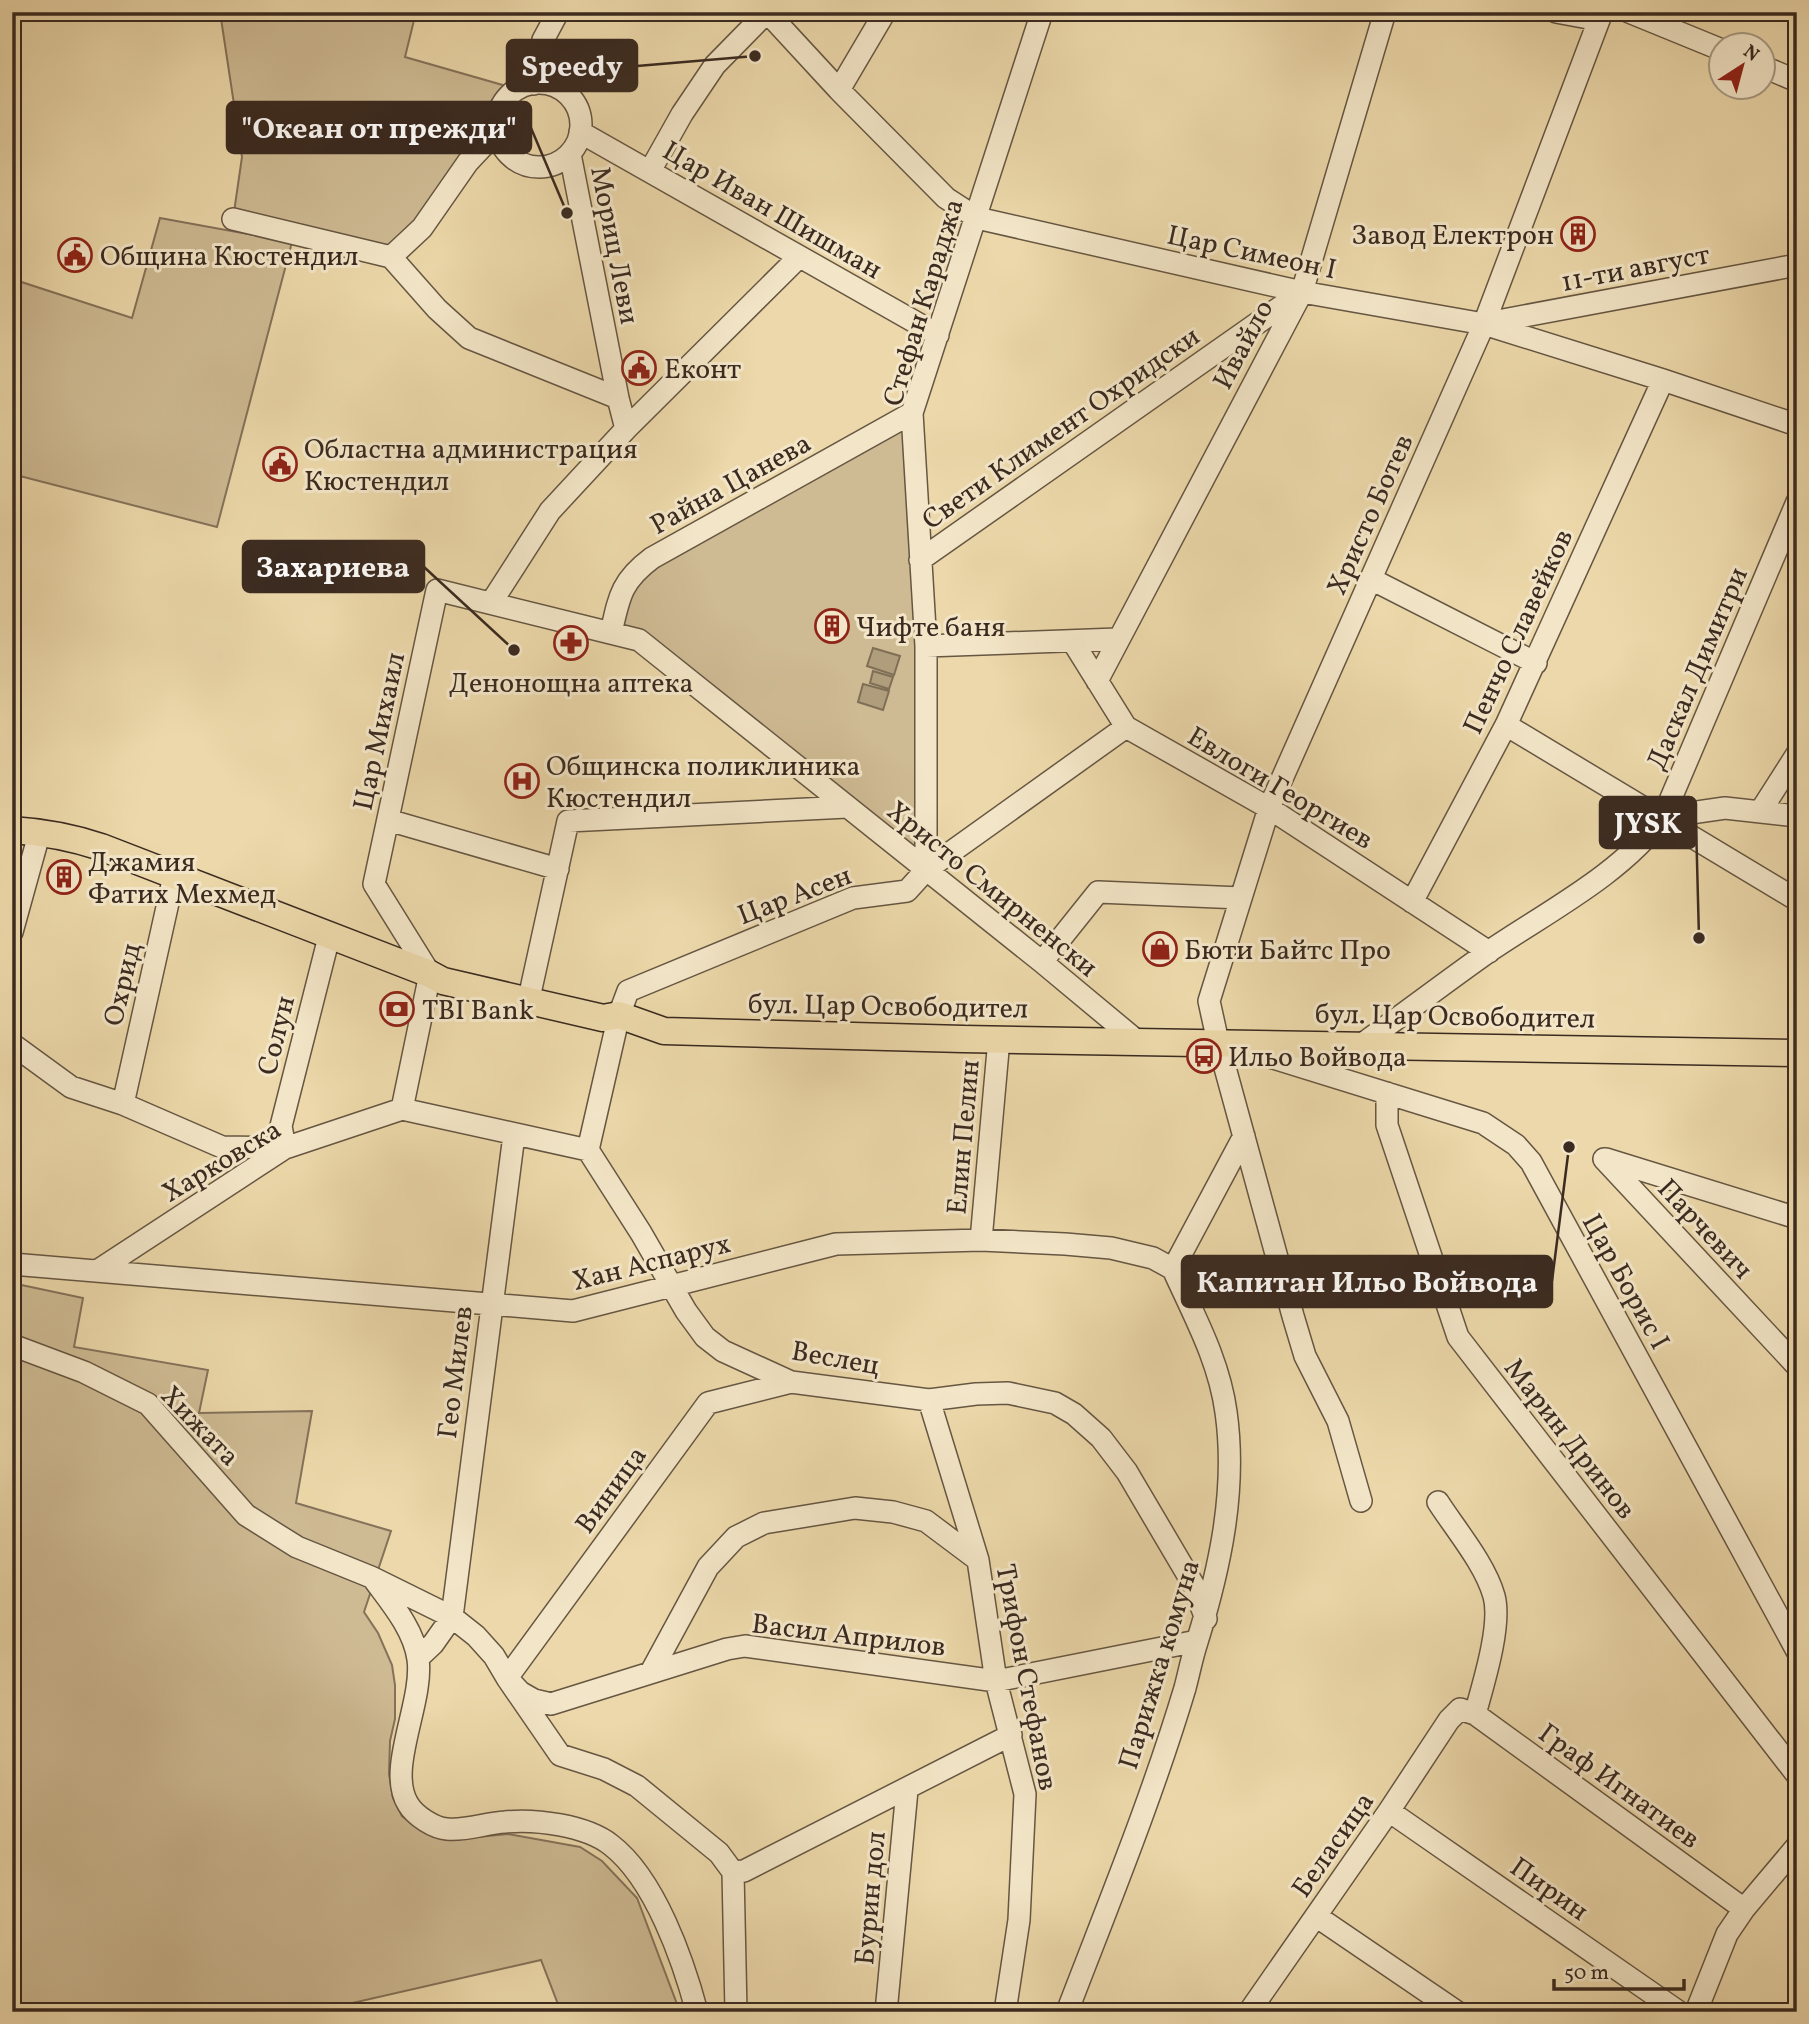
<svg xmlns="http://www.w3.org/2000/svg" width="1809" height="2024" font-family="Vollkorn,serif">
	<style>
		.green { fill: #ceba93; stroke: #84725a; stroke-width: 2 }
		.water { fill: #af9d7b; stroke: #806f57; stroke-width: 2 }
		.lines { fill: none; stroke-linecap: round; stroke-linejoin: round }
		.minor-casing { stroke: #665642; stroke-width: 24 }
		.major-casing { stroke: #3a2a20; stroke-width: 29 }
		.minor { stroke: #f3e6c8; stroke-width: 21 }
		.major { stroke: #ecd8aa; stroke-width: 26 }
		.labels { text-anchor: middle; stroke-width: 6; stroke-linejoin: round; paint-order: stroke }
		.street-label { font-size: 28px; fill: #3a2a20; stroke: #f3e6c8 }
		.poi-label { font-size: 28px; fill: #3a2a20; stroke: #f3e6c8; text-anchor: start }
		.leader { fill: none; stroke: #3a2a20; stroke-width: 2.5 }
		.callout-dot { fill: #3a2a20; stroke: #f3e6c8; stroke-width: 2.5 }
		.callout { fill: #3a2a20; stroke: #3a2a20; stroke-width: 2.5 }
		.callout-label { font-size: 30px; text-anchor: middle; font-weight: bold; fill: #fff }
	</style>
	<rect width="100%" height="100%" fill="#ecd8aa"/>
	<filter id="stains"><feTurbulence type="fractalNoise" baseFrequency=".00286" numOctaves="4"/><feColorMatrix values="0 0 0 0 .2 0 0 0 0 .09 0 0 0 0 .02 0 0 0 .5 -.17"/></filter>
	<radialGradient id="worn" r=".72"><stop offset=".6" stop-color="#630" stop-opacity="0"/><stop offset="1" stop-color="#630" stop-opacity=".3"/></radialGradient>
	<path class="green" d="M220,12H416L405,57L506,86L468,162L391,257L233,219L242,157Z
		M160,218L292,242L217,527L12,474V279L132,318Z
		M912,413L926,870L748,727L611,633L634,572Z
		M12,1283L83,1298L74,1347L208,1370L199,1413L312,1411L296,1503L391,1531L364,1612L378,1633L392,1665L395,1685V1719L390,1741L389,1774L393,1798L402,1816L421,1830L446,1840L508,1834L580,1847L602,1861L637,1898L680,2012H561L541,1960L313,2012H12Z"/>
	<path class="water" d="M873,648L900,656L894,675L867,666Z
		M873,671L893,677L889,689L870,683Z
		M863,684L889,691L883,710L858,702Z"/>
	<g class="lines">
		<g class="minor-casing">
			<path id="minor" d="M1556,12L1599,20
				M1629,12L1722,50
				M1764,67L1797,81
				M497 125a42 42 0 1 1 84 0a42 42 0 1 1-84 0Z
				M534,84L543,40L558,12
				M839,90L885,12
				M580,132L938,335
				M570,154L618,398L626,429
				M650,171L682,114L715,65L767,12L839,90L946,198L977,218L1302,292L1484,324L1663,380L1797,425
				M233,219L391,257
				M391,257L437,309L469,338L618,398
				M391,257L422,228L468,162L498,130
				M1487,323L1797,265
				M920,560L1299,294
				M1371,579L1536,663
				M491,603L550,511L626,429L799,257
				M611,633C619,597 621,581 652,558L912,413
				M1073,642L1126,727L1269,808L1489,952
				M926,646L1117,639
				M1097,681L1302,292L1385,12
				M1506,725L1797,900
				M1126,727L926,870L907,891L853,898L628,991L619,1015L588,1150L641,1233L686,1311L705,1337L723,1351L791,1382L929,1400L976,1394L1008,1393L1055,1403L1074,1414L1101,1438L1127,1472L1193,1584L1206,1619
				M1760,812L1797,754
				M1663,817L1725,808L1797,816
				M388,820L558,869
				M926,870V646L912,413L1042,12
				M1412,902L1506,725L1663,380
				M12,932L40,831
				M1042,962L1098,892L1241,898
				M531,989L568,821L847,807
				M12,1044L71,1087L123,1104L222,1147L285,1148L281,1126L329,937
				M1361,1045C1405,1013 1447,981 1491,950C1547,912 1623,873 1663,817L1797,502
				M1244,1049L1483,1123L1516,1145L1531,1162L1797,1651
				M1387,1093V1125L1458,1337L1797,1775
				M123,1104L174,876
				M402,1109L430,974L374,884L437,590L639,640L1042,962L1137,1041
				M1604,1159L1797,1366
				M1606,1159L1797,1218
				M981,1240L999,1039
				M12,1264L573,1311L836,1244L981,1240L1065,1244L1111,1248L1153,1258L1173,1269
				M97,1271L285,1148L402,1109L588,1150
				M12,1345L84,1372L148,1404L246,1515L297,1547L371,1577L452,1617L476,1636L494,1656L507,1678L520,1692L534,1700L551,1704L727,1649L745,1646L996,1681L1197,1641
				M929,1400L978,1560L996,1681L1025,1794L1019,1920L1005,2012
				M1361,1501L1338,1421L1305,1356L1293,1316L1218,1042L1209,1001L1269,808L1484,324L1602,12
				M1438,1502C1456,1530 1485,1564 1494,1596C1502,1625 1483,1685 1475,1714
				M375,1581C392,1604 414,1630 418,1659C424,1702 386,1769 408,1804C415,1816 434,1828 447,1829C466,1831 486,1823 505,1822C535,1819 586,1825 611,1845C655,1879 683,1960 697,2012
				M418,1658L433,1644L452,1617L514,1135
				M651,1672L708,1567L736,1537L764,1523L855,1508L893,1512L926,1521L978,1560
				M1389,1811L1679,2012
				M733,1872L719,1853L637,1786L604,1769L560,1755L507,1678L708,1403L791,1382
				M733,1872L744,1871L1011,1735
				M733,1872L736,2012
				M1316,1916L1457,2012
				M886,2012L907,1790
				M1067,2012C1108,1905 1152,1798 1185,1688C1189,1673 1192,1657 1197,1642C1220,1568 1237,1490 1226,1412C1219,1360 1194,1316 1173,1269L1244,1136
				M1249,2012L1389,1811L1449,1720L1460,1709L1475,1714L1744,1909
				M1696,2012L1727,1934L1744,1909L1797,1846"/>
		</g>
		<g class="major-casing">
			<path id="major" d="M12,830C43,832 71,837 101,847L430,974L443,981L603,1018L619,1015L664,1031L963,1039L1797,1053"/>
		</g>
		<use href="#minor" class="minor"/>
		<use href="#major" class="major"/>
	</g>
	<defs>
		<g id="building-ring" transform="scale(1.75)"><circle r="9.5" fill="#f3e6c8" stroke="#8f2418" stroke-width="1.5"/><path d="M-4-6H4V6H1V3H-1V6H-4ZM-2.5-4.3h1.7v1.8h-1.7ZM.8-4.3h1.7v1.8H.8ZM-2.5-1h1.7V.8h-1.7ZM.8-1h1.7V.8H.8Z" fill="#8f2418"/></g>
		<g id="civic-ring" transform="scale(1.75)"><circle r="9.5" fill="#f3e6c8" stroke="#8f2418" stroke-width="1.5"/><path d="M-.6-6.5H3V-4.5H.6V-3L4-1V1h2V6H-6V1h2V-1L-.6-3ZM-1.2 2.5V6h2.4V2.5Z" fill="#8f2418"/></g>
		<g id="pharmacy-ring" transform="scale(1.75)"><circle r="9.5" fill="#f3e6c8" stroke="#8f2418" stroke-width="1.5"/><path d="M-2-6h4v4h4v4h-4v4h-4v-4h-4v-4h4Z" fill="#8f2418"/></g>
		<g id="hospital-ring" transform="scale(1.75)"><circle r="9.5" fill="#f3e6c8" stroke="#8f2418" stroke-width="1.5"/><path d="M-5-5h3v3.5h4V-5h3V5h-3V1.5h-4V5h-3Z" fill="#8f2418"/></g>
		<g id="shop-ring" transform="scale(1.75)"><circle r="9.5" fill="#f3e6c8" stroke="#8f2418" stroke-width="1.5"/><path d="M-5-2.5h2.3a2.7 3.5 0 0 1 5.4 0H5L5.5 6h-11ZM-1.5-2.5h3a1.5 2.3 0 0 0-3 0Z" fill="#8f2418"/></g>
		<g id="bank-ring" transform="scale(1.75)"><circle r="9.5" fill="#f3e6c8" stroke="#8f2418" stroke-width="1.5"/><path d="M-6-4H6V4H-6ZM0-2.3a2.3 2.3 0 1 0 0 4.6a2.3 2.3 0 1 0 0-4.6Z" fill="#8f2418"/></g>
		<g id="bus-ring" transform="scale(1.75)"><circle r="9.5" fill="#f3e6c8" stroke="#8f2418" stroke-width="1.5"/><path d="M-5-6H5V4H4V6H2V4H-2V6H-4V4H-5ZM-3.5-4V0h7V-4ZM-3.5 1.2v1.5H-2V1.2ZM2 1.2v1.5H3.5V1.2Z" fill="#8f2418"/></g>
	</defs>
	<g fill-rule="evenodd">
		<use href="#building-ring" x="1578" y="234"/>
		<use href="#civic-ring" x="75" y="255"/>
		<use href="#civic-ring" x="639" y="368"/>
		<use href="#civic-ring" x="280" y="464"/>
		<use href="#building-ring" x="832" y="626"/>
		<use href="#pharmacy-ring" x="571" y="643"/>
		<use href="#hospital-ring" x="522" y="781"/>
		<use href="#building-ring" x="64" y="877"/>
		<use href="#shop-ring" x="1160" y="949"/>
		<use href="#bank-ring" x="397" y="1009"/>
		<use href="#bus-ring" x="1204" y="1056"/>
	</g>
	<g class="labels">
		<g class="street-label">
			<text transform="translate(773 209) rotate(30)" y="10">Цар Иван Шишман</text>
			<text transform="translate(616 245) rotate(79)" y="10">Мориц Леви</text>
			<text transform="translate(1252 251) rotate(12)" y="10">Цар Симеон I</text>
			<text transform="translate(1635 267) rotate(-11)" y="10">11-ти август</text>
			<text transform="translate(922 302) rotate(-73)" y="10">Стефан Караджа</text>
			<text transform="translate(1242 344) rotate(-62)" y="10">Ивайло</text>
			<text transform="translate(1060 427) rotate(-35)" y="10">Свети Климент Охридски</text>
			<text transform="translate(730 483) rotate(-29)" y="10">Райна Цанева</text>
			<text transform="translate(1369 514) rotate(-66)" y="10">Христо Ботев</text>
			<text transform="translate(1517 631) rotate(-65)" y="10">Пенчо Славейков</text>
			<text transform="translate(1696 668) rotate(-67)" y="10">Даскал Димитри</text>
			<text transform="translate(378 731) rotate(-78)" y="10">Цар Михаил</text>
			<text transform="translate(1281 787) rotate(31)" y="10">Евлоги Георгиев</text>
			<text transform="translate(993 888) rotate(39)" y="10">Христо Смирненски</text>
			<text transform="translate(794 894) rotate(-21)" y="10">Цар Асен</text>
			<text transform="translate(121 984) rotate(-77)" y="10">Охрид</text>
			<text transform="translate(888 1005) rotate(1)" y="10">бул. Цар Освободител</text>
			<text transform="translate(1455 1015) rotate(1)" y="10">бул. Цар Освободител</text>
			<text transform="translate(275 1035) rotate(-76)" y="10">Солун</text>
			<text transform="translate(962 1137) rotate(-85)" y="10">Елин Пелин</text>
			<text transform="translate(221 1160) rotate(-31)" y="10">Харковска</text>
			<text transform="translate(1706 1228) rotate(47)" y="10">Парчевич</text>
			<text transform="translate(651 1261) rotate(-14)" y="10">Хан Аспарух</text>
			<text transform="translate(1627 1281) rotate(61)" y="10">Цар Борис I</text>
			<text transform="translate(836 1357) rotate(10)" y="10">Веслец</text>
			<text transform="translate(454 1372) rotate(-83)" y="10">Гео Милев</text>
			<text transform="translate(201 1425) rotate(46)" y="10">Хижата</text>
			<text transform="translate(1571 1438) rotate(52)" y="10">Марин Дринов</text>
			<text transform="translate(610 1489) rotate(-54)" y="10">Виница</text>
			<text transform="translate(849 1634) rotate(7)" y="10">Васил Априлов</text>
			<text transform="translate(1158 1664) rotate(-73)" y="10">Парижка комуна</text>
			<text transform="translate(1028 1677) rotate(79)" y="10">Трифон Стефанов</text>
			<text transform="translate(1620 1785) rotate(36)" y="10">Граф Игнатиев</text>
			<text transform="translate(1332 1844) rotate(-55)" y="10">Беласица</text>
			<text transform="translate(1550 1888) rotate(35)" y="10">Пирин</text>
			<text transform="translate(869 1898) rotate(-85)" y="10">Бурин дол</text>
		</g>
		<g class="poi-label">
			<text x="1554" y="244" text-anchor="end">Завод Електрон</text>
			<text x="100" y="265">Община Кюстендил</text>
			<text x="664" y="378">Еконт</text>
			<text x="304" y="458">Областна администрация<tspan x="304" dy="32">Кюстендил</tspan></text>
			<text x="856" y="636">Чифте баня</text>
			<text x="571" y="692" text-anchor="middle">Денонощна аптека</text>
			<text x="546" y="775">Общинска поликлиника<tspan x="546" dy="32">Кюстендил</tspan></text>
			<text x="88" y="871">Джамия<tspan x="88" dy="32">Фатих Мехмед</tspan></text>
			<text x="1184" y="959">Бюти Байтс Про</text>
			<text x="422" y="1019">TBI Bank</text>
			<text x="1228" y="1066">Ильо Войвода</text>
		</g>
	</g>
	<path class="leader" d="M755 56L637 66M567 213L531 128M514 650L424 567M1699 938L1696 823M1569 1147L1552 1281"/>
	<g class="callout-dot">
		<circle cx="755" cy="56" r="7"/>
		<circle cx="567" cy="213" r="7"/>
		<circle cx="514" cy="650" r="7"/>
		<circle cx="1699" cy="938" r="7"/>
		<circle cx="1569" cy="1147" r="7"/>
	</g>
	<g class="callout">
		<rect x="507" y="40" width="130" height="51" rx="7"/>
		<rect x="227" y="102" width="304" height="51" rx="7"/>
		<rect x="243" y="541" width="181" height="51" rx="7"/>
		<rect x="1600" y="797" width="96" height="51" rx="7"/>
		<rect x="1182" y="1256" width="370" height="51" rx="7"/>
	</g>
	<g class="callout-label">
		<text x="572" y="76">Speedy</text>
		<text x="379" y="138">"Океан от прежди"</text>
		<text x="333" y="577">Захариева</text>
		<text x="1648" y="833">JYSK</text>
		<text x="1367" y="1292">Капитан Ильо Войвода</text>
	</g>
	<rect width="1809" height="2024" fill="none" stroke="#ecd8aa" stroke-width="42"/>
	<rect x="14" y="14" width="1781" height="1996" fill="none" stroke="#3a2a20" stroke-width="3.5"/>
	<rect x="21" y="21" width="1767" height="1982" fill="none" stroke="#3a2a20" stroke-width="2"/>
	<g transform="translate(1742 66) rotate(36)"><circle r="33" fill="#f3e6c8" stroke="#a99b85" stroke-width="2"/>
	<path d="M0-5L12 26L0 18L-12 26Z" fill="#8f2418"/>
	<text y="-10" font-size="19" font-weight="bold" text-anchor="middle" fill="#3a2a20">N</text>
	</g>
	<path d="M1554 1979v10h130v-10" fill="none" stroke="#3a2a20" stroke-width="3.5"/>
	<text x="1564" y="1979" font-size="21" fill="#3a2a20" stroke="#f3e6c8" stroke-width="5" paint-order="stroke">50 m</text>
	<rect width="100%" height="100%" filter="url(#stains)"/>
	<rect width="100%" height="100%" fill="url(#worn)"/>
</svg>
